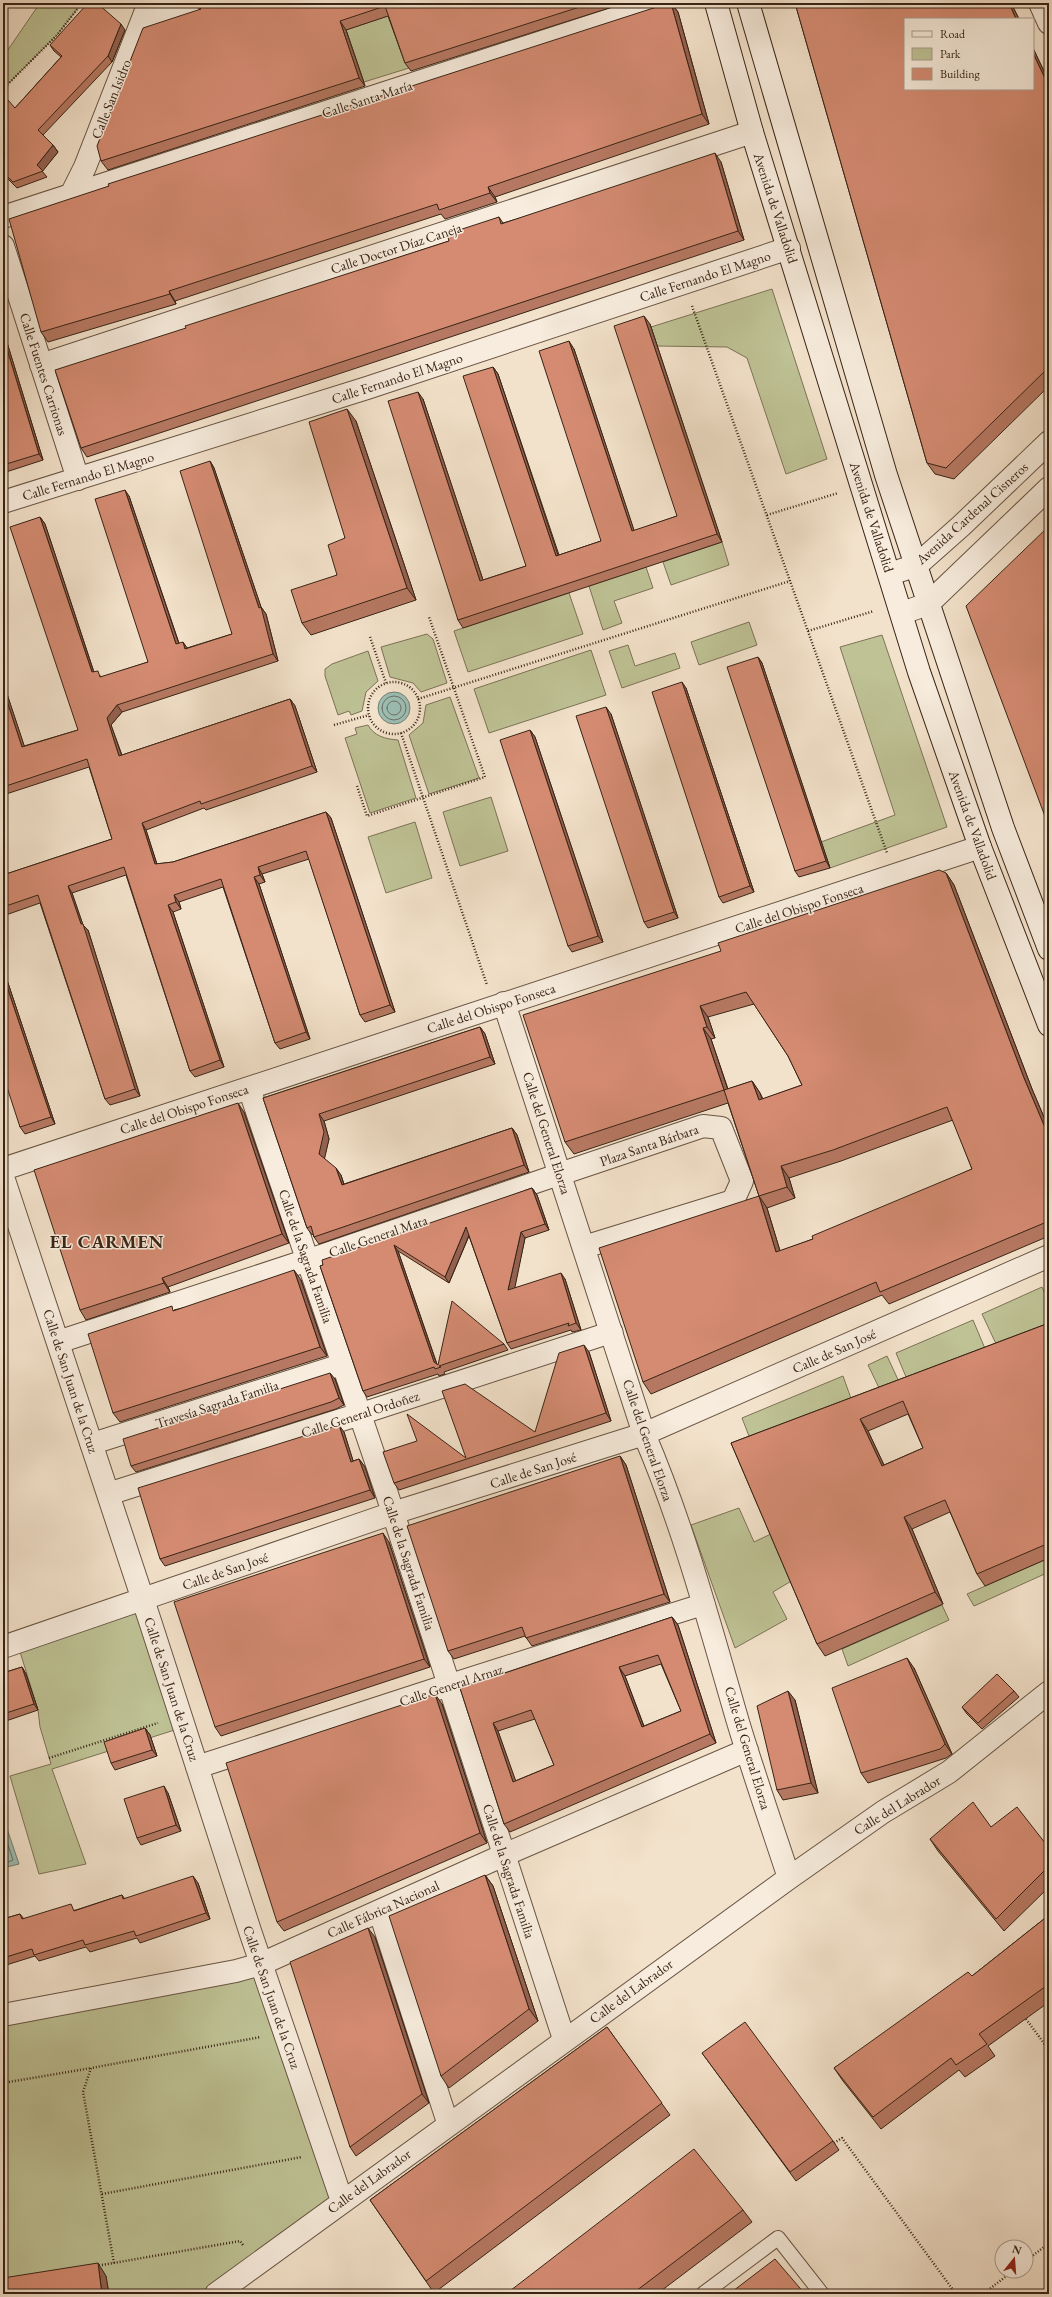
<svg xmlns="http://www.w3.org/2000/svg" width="1052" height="2297" font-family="'EB Garamond',serif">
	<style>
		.green { fill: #bec295; stroke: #7c7356 }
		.water { fill: #9cbeb3; stroke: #748074 }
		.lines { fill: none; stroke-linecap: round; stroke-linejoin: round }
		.shore { stroke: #6a7164; stroke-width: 1 }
		.service-casing { stroke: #685443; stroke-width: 16 }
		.pedestrian-casing { stroke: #685443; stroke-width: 23 }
		.minor-casing { stroke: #685443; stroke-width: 24 }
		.secondary-casing { stroke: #392416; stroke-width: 24 }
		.path { stroke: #392416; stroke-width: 2.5; stroke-dasharray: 1 2; stroke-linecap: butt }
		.service { stroke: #f7ecdd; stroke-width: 14 }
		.pedestrian { stroke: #f7ecdd; stroke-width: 21 }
		.minor { stroke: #f7ecdd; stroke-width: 22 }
		.secondary { stroke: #f7ecdd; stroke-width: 22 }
		.wall { fill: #b67862; stroke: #392416; fill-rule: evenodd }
		.shaded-wall { fill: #946150; stroke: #392416 }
		.building { fill: #d48b72; stroke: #392416; fill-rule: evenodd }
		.labels { text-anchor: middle; stroke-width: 3; stroke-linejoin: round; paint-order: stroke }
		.street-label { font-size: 14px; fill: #392416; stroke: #f7ecdd }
		.district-label { font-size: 18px; font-weight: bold; letter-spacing: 1px; fill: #392416; stroke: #f7ecdd }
	</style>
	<rect width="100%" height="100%" fill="#f3e2cb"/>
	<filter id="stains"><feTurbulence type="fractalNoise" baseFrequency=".005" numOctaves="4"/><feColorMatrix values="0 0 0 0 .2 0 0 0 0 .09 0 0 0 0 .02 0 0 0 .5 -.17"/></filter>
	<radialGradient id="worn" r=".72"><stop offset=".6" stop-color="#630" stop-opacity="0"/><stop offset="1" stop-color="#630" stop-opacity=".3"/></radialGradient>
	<path class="green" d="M40,3H82L57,35L3,89V57Z
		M391,15L409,68L364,82L346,30Z
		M772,289L827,459L786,474L747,358L727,347L657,346L651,327Z
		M722,542L729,565L671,585L663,562Z
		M646,567L653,588L614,601L622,623L603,630L589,586Z
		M569,593L583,634L468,672L454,631Z
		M749,622L757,645L699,665L691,642Z
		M427,634L433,639L447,683L421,692L413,683L390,677L381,647Z
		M882,635L947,827L830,868L821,842L895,815L840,647Z
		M628,645L635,666L675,653L680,668L622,688L609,651Z
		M591,650L606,695L489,733L474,689Z
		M368,651L378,681L366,692L362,711L351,715L349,711L338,715L325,676V669L332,664Z
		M450,697L479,778L429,794L409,735L423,723L426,705Z
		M368,725C374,736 385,739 398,740L416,798L370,813L345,738L357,734L355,728Z
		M491,797L508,851L460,866L443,812Z
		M415,822L432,878L386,893L368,837Z
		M1042,1287L1049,1302V1323L997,1346L982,1314Z
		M973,1320L986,1351L909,1384L896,1353Z
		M887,1356L901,1386L882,1394L868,1365Z
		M843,1376L853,1404L754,1449L742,1418Z
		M739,1508L754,1542L773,1533L793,1580L773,1592L787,1619L735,1648L691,1525Z
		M1049,1558V1572L974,1606L967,1594Z
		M142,1600L184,1727L52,1769L86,1864L39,1874L10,1776L51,1764L40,1727L38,1710L17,1642Z
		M942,1605L949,1620L848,1666L842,1649Z
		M261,1964L342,2201L216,2294H109L106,2276L3,2291V2015Z"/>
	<path class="water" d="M378 708a16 16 0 1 1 32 0a16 16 0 1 1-32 0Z
		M3,1817L19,1864L3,1868Z"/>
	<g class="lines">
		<path class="shore" d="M382 708a12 12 0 1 1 24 0a12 12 0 1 1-24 0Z
			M387 708a7 7 0 1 1 14 0a7 7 0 1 1-14 0Z
			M3,1830L13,1860L3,1864"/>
		<g class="service-casing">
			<path id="service" d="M703,2294L778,2238L822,2294"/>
		</g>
		<g class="pedestrian-casing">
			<path id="pedestrian" d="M308,1260L560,1174
				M360,1414L612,1332
				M91,1444L343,1364
				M449,1685L704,1604
				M379,1911L448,2124"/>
		</g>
		<g class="minor-casing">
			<path id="minor" d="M1040,3L1049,23
				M143,19L196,3
				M71,195L85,167L149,3
				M3,217L662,3
				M3,246L78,479
				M41,365L752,132
				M3,502L367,388L789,248
				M890,574L917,565L961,526L1049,442
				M902,613L928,604L1049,488
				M504,1003L644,1434C684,1527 710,1626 738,1722C754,1775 772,1826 789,1878
				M249,1088L385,1488L564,2039
				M3,1169L980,847
				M560,1174L703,1126L721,1128L742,1181L733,1201L584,1247
				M3,1177L150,1621L251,1934L342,2201
				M58,1342L308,1260
				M108,1494L360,1414
				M3,1647L393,1513L644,1434L1049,1256
				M197,1767L449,1685
				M3,2015L236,1971L261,1964L504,1855L747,1750
				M216,2294L789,1878L883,1812L949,1772L1049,1692"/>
		</g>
		<g class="secondary-casing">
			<path id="secondary" d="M716,3L752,132L919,672L980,847L1049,1025
				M748,3L886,475L1003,828L1049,949"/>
		</g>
		<path class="path" d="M3,89L57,35L82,3
			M692,306L887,853
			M767,515L838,493
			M808,631L874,611
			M370,637L386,683
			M368 708a26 26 0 1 1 52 0a26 26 0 1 1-52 0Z
			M418,699L790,581
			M334,725L369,715
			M401,733L487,985
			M357,786L367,816L485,777L429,617
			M49,1758L158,1723
			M1026,2019L1049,2050
			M3,2083L91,2068
			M834,2143L842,2138L956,2294
			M102,2194L302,2157
			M1026,2261L1049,2243
			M114,2263L83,2092L91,2068L261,2037
			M96,2266L240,2241L243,2245
			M983,2294L1013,2271"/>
		<use href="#service" class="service"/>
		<use href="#pedestrian" class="pedestrian"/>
		<use href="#minor" class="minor"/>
		<use href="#secondary" class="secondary"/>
	</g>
	<path class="wall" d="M197,3H625L411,71L405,63L388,16L346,30L365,86L108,170L101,161L200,10L196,5Z
		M671,3L678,12L709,124L495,197L497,202L445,219L441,214L175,301L176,304L48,342L41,332Z
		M795,3H1011L1019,19H905L1033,89V48L1049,82V386L954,479L935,474L927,463Z
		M125,30L112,62L43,135L53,145L58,152L42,171L47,177L17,188L3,174V105L15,108L61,57L54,51L50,45Z
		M721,162L744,240L87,457L81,448L186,328L449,241L499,217L503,223Z
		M650,324L722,542L463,628L458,620L423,399L483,580L526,566L493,367L498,374L559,555L601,541L574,349L634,531L677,516Z
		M3,333L5,336L43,460L3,473Z
		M356,421L416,600L311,635L302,623L337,575L345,538Z
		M210,461L214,468L261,607L266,614L278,661L122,712L111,725L122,755L290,699L295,706L317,772L206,810L204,808L146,830L157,864L173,862L326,812L331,818L395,1012L365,1022L360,1015L309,859L262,874L265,882L259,884L310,1039L280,1049L275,1043L223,887L179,902L181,909L173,912L224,1067L195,1077L190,1071L126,875L72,893L83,925L88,930L140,1096L110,1105L105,1099L40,903L3,916V875L112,839L89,767L3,795V682L24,746L78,730L40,517L45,524L94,672L102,677L148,662L129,496L179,643L187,648L232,634Z
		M758,657L762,663L830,868L799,877L795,871Z
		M686,688L754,892L723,903L719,897Z
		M611,714L678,918L648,928L644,922Z
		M530,730L535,737L603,942L572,952L568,946Z
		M946,873L954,885L1032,1089L1049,1129V1236L889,1304L882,1295L651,1394L643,1382L759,1196L728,1103L574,1154L565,1142L721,951ZM754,1004L788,1056L802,1085L763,1099L760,1093L752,1081L728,1089L711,1039L715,1038L708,1017ZM953,1120L972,1169L813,1239L780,1251L767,1208L795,1198L789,1178L841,1161Z
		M3,968L55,1124L25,1134L20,1127Z
		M480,1027L485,1034L495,1064L324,1121L329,1139L324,1158L341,1175L344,1184L512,1128L517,1135L529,1172L319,1244L314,1237L313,1234L312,1235L307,1228L263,1098Z
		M244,1112L289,1243L168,1287L170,1292L86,1320L80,1310Z
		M532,1188L537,1195L549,1230L525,1238L514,1288L565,1279L581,1330L572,1332L571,1330L511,1349L507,1343L469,1236L449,1283L398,1251L437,1364L438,1365L504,1344L508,1350L444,1372L445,1374L439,1376L438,1374L367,1397L363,1391L320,1266Z
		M301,1280L327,1356L120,1422L113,1413L174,1310Z
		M1049,1323V1558L985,1586L977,1574L950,1512L912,1529L943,1604L825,1656L817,1644L731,1443ZM908,1414L923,1448L884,1465L868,1431Z
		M589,1352L611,1421L399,1490L394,1483L466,1458L535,1432Z
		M335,1379L344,1405L336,1409L136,1472L131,1466Z
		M344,1432L353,1461L359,1459L365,1467L375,1498L165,1566L160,1559Z
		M620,1456L626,1465L670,1602L532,1646L525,1636L454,1659L448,1651Z
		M389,1542L430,1667L221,1736L215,1727Z
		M672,1617L678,1625L716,1743L510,1832L504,1824L460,1688ZM661,1664L681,1711L644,1726L625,1676ZM535,1719L554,1765L515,1781L498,1731Z
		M22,1667L26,1674L38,1710L3,1722V1673Z
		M914,1668L952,1754L946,1758L868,1783L861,1773Z
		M1014,1691L1019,1697L982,1729L967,1714L962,1707Z
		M795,1700L818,1793L783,1800L777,1790Z
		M442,1704L487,1843L284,1931L277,1922Z
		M145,1728L150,1735L157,1756L115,1770L111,1763Z
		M168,1793L181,1831L141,1845L137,1838Z
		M991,1827L1049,1848V1887L1004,1931L938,1851L930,1839Z
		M485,1875L493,1886L538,2021L449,2088L441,2076Z
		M198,1883L210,1919L140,1943L137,1938L90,1952L86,1947L39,1961L35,1956L3,1966V1919L20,1914L24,1919L76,1910L122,1895L125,1899Z
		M1049,1915V2002L988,2046L995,2056L965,2077L959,2070L881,2129L843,2081L834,2068L972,1976Z
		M375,1937L429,2103L356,2156L350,2147Z
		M607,2027L670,2115L434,2293L370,2200Z
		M702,2053L833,2141L839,2150L796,2181Z
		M743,2210L752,2222L657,2294H506Z"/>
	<path class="shaded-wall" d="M671,3L678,12L709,124L702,114Z
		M1009,3H1011L1019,19H1016Z
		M340,21L346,30L365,86L359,78Z
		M121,24L125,30L112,62L108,56Z
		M1033,48L1049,82V87L1033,53Z
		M53,145L58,152L42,172L37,165Z
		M715,153L721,162L744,240L738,231Z
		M488,187L495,197L497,202L490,193Z
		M169,291L175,301L176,304L170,294Z
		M644,316L650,324L722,542L717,534Z
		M3,333L5,336L43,460L39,454L3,336Z
		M569,341L574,349L637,539L632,531Z
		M493,367L498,374L561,564L556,556Z
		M418,392L423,399L486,589L480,581Z
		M347,409L356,421L416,600L407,588Z
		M210,461L214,468L261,607L266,614L278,661L273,654L259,608Z
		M125,490L129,496L181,650L176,644Z
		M40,517L45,524L96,679L92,672Z
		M183,642L188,649H185Z
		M758,657L762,663L830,868L826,861Z
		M3,682L27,754L22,747L3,689Z
		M682,682L686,688L754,892L750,886Z
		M290,699L295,706L317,772L312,766Z
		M117,705L122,712L111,725L124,762L119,756L107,718Z
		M606,707L611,714L678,918L674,912Z
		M530,730L535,737L603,942L598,936Z
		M326,812L331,818L395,1012L390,1005Z
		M142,823L146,830L159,871L155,864Z
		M258,867L262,874L265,882L260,875Z
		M946,873L954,885L1032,1089L1049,1129V1137L1024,1078Z
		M254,877L259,884L310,1039L306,1032Z
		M68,886L72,893L83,925L88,930L140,1096L135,1089L81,924Z
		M174,895L179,902L181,909L176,902Z
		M168,905L173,912L224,1067L220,1060Z
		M3,968L55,1124L51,1117L3,975Z
		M700,1006L708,1017L715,1038L707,1027Z
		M480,1027L485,1034L495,1064L490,1057Z
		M703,1028L711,1039L732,1102L724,1090Z
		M752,1081L760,1093L767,1112L759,1100Z
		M238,1103L244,1112L289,1243L282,1234Z
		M319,1114L324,1121L329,1139L324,1161L319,1154Z
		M512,1128L517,1135L529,1172L524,1165Z
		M781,1166L789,1178L795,1198L787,1187Z
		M336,1168L341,1175L346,1192L342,1185Z
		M532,1188L537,1195L549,1230L545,1224Z
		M759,1196L767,1208L784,1264L776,1252Z
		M466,1227L470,1233L449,1283L445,1277Z
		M521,1232L525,1238L513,1297L508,1290Z
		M394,1245L398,1251L438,1368L434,1362Z
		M294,1270L301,1280L327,1356L320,1347Z
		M561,1273L565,1279L581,1330L576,1323Z
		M162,1278L168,1287L170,1292L164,1283Z
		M584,1345L589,1352L611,1421L606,1413Z
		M330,1373L335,1379L344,1405L339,1398Z
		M860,1419L868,1431L890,1478L882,1466Z
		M339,1425L344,1432L356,1470L351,1462Z
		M620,1456L626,1465L670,1602L664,1594Z
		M359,1459L365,1467L375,1498L370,1490Z
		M904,1517L912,1529L943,1604L935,1592Z
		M383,1533L389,1542L430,1667L424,1659Z
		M672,1617L678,1625L716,1743L710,1734Z
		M907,1658L914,1668L952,1754L945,1744Z
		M22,1667L26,1674L38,1710L34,1704Z
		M619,1667L625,1676L647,1735L642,1727Z
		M788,1691L795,1700L818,1793L811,1783Z
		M435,1694L442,1704L487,1843L480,1833Z
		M493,1723L498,1731L519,1790L513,1782Z
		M145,1728L150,1735L157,1756L152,1750Z
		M164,1786L168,1793L181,1831L176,1825Z
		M485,1875L493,1886L538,2021L529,2009Z
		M193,1876L198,1883L210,1919L206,1913Z
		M368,1928L375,1937L429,2103L422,2094Z
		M98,2263L106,2276L109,2294H102Z"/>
	<path class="building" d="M88,3H97L121,24L108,56L38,130L53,145L37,165L43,171L13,182L3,172V105L8,100L15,108L62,56L50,45Z
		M197,3H592L405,63L385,6L340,21L359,78L101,161L97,146L143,28L201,9L196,5Z
		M669,3H671L702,114L488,187L490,193L439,210L437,204L169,291L170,294L41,332L9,219L109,186L108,184Z
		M795,3H1009L1016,19H905V89H1033V53L1049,87V367L946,468L927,463Z
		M715,153L738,231L81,448L55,370L186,328L185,326L449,241L447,234L499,217L501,224Z
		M644,316L717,534L458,620L388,401L418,392L480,581L526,566L463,376L493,367L556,556L601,541L539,351L569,341L632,531L677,516L614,326Z
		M3,336L39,454L3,465Z
		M347,409L407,588L302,623L291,590L337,575L328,545L345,538L309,422Z
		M210,461L259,608L261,607L273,654L117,705L107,718L119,756L290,699L312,766L201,804L200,801L142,823L155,864L173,862L326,812L390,1005L360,1015L306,851L258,867L260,875L254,877L306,1032L275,1043L221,879L174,895L176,902L168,905L220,1060L190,1071L124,867L68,886L81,924H83L135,1089L105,1099L38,895L3,907V875L112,839L87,759L3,787V689L22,747L78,730L10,527L40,517L92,672L98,671L100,677L148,662L95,499L125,490L176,644L183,642L185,649L232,634L180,471Z
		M1049,526V827L966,606Z
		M758,657L826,861L795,871L727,667Z
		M682,682L750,886L719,897L652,692Z
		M606,707L674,912L644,922L576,716Z
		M530,730L598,936L568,946L500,740Z
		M939,870L946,873L1024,1078L1049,1137V1221L880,1292L876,1282L643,1382L599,1248L759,1196L724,1090L565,1142L523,1015L721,951L718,943ZM746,992L788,1056L802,1085L759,1100L752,1081L724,1090L703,1028L707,1027L700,1006ZM947,1107L972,1169L812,1236L813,1239L776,1252L759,1196L787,1187L781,1166L833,1150Z
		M3,975L51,1117L20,1127L3,1075Z
		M480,1027L490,1057L319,1114L324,1132L319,1154L336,1168L342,1185L512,1128L524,1165L314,1237L311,1226L307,1228L263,1098Z
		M238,1103L282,1234L162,1278L164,1283L80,1310L34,1170Z
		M532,1188L545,1224L521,1232L508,1290L561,1273L576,1323L568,1326L569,1323L507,1343L466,1227L445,1277L394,1245L434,1362L438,1365L452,1301L504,1344L439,1366L441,1367L435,1369L434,1367L363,1391L320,1266L323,1265L322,1260Z
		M294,1270L320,1347L113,1413L88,1334L172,1306L173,1311Z
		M1049,1323V1376L1048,1377L1049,1380V1543L977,1574L945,1500L904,1517L935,1592L817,1644L731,1443ZM903,1401L923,1448L882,1466L860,1419Z
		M584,1345L606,1413L394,1483L383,1452L417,1441L407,1414L466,1458L442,1391L465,1384L535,1432L559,1353Z
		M330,1373L339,1398L331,1402L131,1466L123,1439Z
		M339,1425L351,1462L359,1459L370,1490L160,1559L138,1488Z
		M620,1456L664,1594L526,1638L522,1627L448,1651L407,1526Z
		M383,1533L424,1659L215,1727L174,1602Z
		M672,1617L710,1734L504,1824L460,1688ZM658,1655L681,1711L642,1727L619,1667ZM531,1710L554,1765L513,1782L493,1723Z
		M907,1658L945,1744L940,1749L861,1773L832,1688Z
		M22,1667L34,1704L3,1714V1673Z
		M997,1674L1014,1691L978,1723L962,1707Z
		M788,1691L811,1783L777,1790L757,1706Z
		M435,1694L480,1833L277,1922L226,1763Z
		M145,1728L152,1750L111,1763L104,1742Z
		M164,1786L176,1825L137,1838L124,1799Z
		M973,1802L991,1827L1017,1807L1049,1848V1866L996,1919L930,1839Z
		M485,1875L529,2009L441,2076L389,1916Z
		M193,1876L206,1913L136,1936L134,1931L85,1945L83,1940L34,1955L32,1949L3,1958V1919L20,1914L22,1919L71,1904L74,1911L122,1895L123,1899Z
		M1049,1915V1984L979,2034L987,2044L956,2065L951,2058L873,2117L834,2068L968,1972L972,1976Z
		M368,1928L422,2094L350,2147L290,1962Z
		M745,2022L833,2141L790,2172L702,2053Z
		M607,2027L662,2103L426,2281L370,2200Z
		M694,2149L743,2210L632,2294H506Z
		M775,2259L805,2294H729Z
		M98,2263L102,2294H3V2278Z"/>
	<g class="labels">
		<g class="street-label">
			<text transform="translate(111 99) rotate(-68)" y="5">Calle San Isidro</text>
			<text transform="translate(367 99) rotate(-18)" y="5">Calle Santa María</text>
			<text transform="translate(776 208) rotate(72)" y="5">Avenida de Valladolid</text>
			<text transform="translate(396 248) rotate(-18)" y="5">Calle Doctor Díaz Caneja</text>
			<text transform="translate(705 276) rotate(-18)" y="5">Calle Fernando El Magno</text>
			<text transform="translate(44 374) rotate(72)" y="5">Calle Fuentes Carrionas</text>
			<text transform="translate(397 378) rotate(-18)" y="5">Calle Fernando El Magno</text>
			<text transform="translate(88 476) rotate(-17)" y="5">Calle Fernando El Magno</text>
			<text transform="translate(972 513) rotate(-42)" y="5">Avenida Cardenal Cisneros</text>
			<text transform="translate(872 517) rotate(72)" y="5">Avenida de Valladolid</text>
			<text transform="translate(973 825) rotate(70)" y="5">Avenida de Valladolid</text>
			<text transform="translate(799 908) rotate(-18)" y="5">Calle del Obispo Fonseca</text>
			<text transform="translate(491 1008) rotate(-18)" y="5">Calle del Obispo Fonseca</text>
			<text transform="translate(184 1109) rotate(-18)" y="5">Calle del Obispo Fonseca</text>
			<text transform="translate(547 1133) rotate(72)" y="5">Calle del General Elorza</text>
			<text transform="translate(649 1145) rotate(-19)" y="5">Plaza Santa Bárbara</text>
			<text transform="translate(378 1236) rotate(-19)" y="5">Calle General Mata</text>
			<text transform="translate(306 1256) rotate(71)" y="5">Calle de la Sagrada Familia</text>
			<text transform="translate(834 1351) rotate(-24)" y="5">Calle de San José</text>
			<text transform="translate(71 1381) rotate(72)" y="5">Calle de San Juan de la Cruz</text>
			<text transform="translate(217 1404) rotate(-18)" y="5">Travesía Sagrada Familia</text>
			<text transform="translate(360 1414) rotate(-18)" y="5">Calle General Ordoñez</text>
			<text transform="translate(648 1440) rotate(71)" y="5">Calle del General Elorza</text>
			<text transform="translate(533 1470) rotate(-18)" y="5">Calle de San José</text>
			<text transform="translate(409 1563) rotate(72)" y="5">Calle de la Sagrada Familia</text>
			<text transform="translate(225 1571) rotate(-19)" y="5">Calle de San José</text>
			<text transform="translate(451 1685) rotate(-18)" y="5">Calle General Arnaz</text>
			<text transform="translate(172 1689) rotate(72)" y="5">Calle de San Juan de la Cruz</text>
			<text transform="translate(748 1748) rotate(73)" y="5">Calle del General Elorza</text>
			<text transform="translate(897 1805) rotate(-32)" y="5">Calle del Labrador</text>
			<text transform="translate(509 1871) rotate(72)" y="5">Calle de la Sagrada Familia</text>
			<text transform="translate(383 1909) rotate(-24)" y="5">Calle Fábrica Nacional</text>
			<text transform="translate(631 1991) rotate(-36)" y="5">Calle del Labrador</text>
			<text transform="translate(272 1997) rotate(71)" y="5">Calle de San Juan de la Cruz</text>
			<text transform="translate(369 2181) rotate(-36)" y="5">Calle del Labrador</text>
		</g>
		<g class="district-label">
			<text x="107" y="1248">EL CARMEN</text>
		</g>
	</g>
	<rect width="1052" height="2297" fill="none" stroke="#f3e2cb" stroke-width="16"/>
	<rect x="4" y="4" width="1044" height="2289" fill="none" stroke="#392416" stroke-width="2"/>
	<rect x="8" y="8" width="1036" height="2281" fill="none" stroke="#392416"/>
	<rect x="904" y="18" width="130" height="72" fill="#f7ecdd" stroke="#ab9c8d"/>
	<rect x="912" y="31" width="20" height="6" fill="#f7ecdd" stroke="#ab9c8d"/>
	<text x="940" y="38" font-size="12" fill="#392416">Road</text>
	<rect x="912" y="48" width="20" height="12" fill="#bec295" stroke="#ab9c8d"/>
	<text x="940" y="58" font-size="12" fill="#392416">Park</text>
	<rect x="912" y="68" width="20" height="12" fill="#d48b72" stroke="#ab9c8d"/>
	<text x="940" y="78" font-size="12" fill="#392416">Building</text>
	<g transform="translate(1014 2259) rotate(17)"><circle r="19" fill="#f7ecdd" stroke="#ab9c8d"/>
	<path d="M0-3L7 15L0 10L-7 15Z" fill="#8f2418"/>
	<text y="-6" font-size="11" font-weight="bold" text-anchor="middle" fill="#392416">N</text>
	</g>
	<rect width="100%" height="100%" filter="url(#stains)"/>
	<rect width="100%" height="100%" fill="url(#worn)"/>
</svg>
